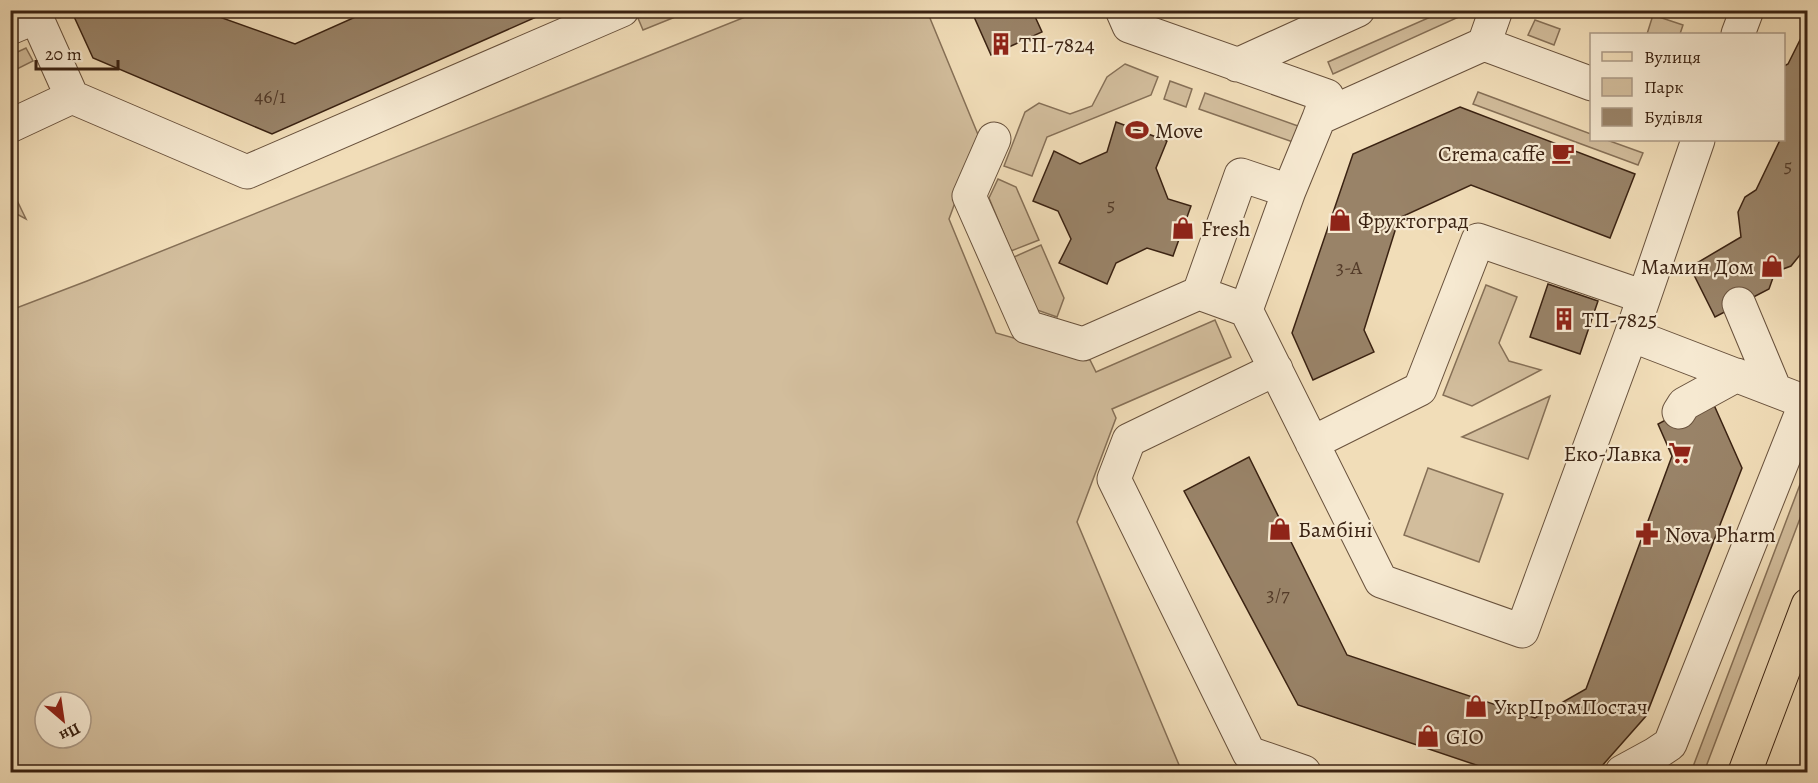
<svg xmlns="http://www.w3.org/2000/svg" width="1818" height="783" font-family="Alegreya,serif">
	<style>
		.green { fill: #d2bd9c; stroke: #867057; stroke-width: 1.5; fill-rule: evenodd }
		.building { fill: #998368; stroke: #3a2212; stroke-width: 1.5 }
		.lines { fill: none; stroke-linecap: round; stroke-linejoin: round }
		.minor-casing { stroke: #68513c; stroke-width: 35 }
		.major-casing { stroke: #3a2212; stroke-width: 35 }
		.minor { stroke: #f6e9d1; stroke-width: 33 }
		.major { stroke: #f1ddb8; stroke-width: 33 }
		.labels { text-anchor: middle; stroke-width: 4.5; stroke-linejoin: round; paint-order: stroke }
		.number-label { font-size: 20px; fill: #523a28 }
		.poi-label { font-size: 22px; fill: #3a2212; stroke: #f6e9d1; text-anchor: start }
	</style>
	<rect width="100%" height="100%" fill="#f1ddb8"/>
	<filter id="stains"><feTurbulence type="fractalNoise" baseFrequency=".00333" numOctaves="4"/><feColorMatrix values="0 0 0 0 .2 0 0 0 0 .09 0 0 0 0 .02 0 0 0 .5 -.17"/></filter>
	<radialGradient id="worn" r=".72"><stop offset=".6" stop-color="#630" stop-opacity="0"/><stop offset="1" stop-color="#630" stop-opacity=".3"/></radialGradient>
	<path class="green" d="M635,11H690L643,30Z
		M760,11H927L979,137L949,219L996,333L1090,360L1096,372L1215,320L1231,357L1112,409L1116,418L1077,522L1182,772H11V310L87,281ZM45,702H81V738H45Z
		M1444,11H1458L1461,16L1333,74L1328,62Z
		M1653,15L1683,25L1680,34H1647Z
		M1535,20L1560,29L1554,45L1528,35Z
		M26,48L33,61L11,72V55Z
		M1125,64L1158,77L1151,95L1047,137L1032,176L1004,166L1025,112L1039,103L1070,114L1092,106L1107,77Z
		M1170,81L1192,89L1186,107L1164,99Z
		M1478,92L1591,134L1592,140H1607L1643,153L1638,165L1473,104Z
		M1205,93L1298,126L1293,142L1199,109Z
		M998,179L1016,187L1039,240L1011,251L989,198Z
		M11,188L26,219L11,211Z
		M1041,245L1064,298L1057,317L1037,310L1014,257Z
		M1486,285L1517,297L1499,343L1509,361L1541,370L1472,406L1443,395Z
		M1550,396L1528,459L1462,437Z
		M1807,466V500L1704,772H1691Z
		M1428,468L1503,494L1479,562L1404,535Z"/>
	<path class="building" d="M71,10H200L295,44L371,10H552L272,134L93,58Z
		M971,10H1032L1042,32L991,55Z
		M1802,36H1808V245L1791,266L1775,272L1769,289L1715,317L1690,267L1741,237L1738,212L1745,197L1756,190L1780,140H1784V66L1788,64Z
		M1460,107L1635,174L1610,238L1471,185L1399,218L1364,330L1374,352L1313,380L1292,333L1353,154Z
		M1116,122L1167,141L1156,168L1168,199L1191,206L1173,256L1147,248L1116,263L1107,284L1059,263L1071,239L1058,211L1033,201L1054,151L1080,164L1107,152Z
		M1548,284L1598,301L1580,354L1530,337Z
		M1710,396L1742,468L1646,716L1601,767L1559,772H1497L1298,705L1184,491L1249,457L1347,655L1535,718L1586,689L1672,456L1658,424Z"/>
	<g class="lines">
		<g class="minor-casing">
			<path id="minor" d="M33,10L72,97L247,172L622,10
				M1122,10L1129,26L1327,96L1319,118L1484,44L1592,84
				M10,28L36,17
				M1738,34L1747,10
				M1484,44L1496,10
				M1237,65L1358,10
				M10,126L72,97
				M994,139L969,196L1027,327L1083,344L1199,293
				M1289,191L1241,175L1199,293L1246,310L1381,581L1522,631L1631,335L1698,140
				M1739,304L1775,390
				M1246,310L1289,191L1319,118
				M1631,335L1808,403
				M1276,369L1129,440L1114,479L1249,753L1304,772
				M1679,412L1684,404L1737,375
				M1312,443L1420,389L1478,240L1644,297
				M1622,772L1655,754L1670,744L1808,397"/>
		</g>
		<g class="major-casing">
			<path id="major" d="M1745,772L1808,605"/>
		</g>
		<use href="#minor" class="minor"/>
		<use href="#major" class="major"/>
	</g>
	<defs>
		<g id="building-bare" transform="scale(1.8)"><path d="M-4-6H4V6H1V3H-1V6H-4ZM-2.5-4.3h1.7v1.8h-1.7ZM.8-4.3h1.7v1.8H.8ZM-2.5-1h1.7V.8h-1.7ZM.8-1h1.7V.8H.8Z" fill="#8f2418" stroke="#f6e9d1" stroke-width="2.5" paint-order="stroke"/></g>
		<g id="stadium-bare" transform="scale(1.8)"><path d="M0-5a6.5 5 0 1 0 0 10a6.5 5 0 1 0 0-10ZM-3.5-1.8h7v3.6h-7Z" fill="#8f2418" stroke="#f6e9d1" stroke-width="2.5" paint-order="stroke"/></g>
		<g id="cafe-bare" transform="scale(1.8)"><path d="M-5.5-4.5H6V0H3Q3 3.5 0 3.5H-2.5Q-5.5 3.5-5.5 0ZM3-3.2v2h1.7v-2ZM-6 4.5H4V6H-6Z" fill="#8f2418" stroke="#f6e9d1" stroke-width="2.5" paint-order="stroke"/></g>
		<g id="shop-bare" transform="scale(1.8)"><path d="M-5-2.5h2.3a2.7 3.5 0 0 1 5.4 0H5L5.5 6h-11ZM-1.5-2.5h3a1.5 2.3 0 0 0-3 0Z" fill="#8f2418" stroke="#f6e9d1" stroke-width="2.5" paint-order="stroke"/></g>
		<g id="supermarket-bare" transform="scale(1.8)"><path d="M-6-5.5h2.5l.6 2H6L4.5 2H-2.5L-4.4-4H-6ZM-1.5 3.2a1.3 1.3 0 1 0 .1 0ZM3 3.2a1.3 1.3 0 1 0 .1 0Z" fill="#8f2418" stroke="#f6e9d1" stroke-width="2.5" paint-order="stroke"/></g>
		<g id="pharmacy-bare" transform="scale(1.8)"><path d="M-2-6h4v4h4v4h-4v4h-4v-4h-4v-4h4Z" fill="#8f2418" stroke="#f6e9d1" stroke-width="2.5" paint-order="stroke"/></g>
	</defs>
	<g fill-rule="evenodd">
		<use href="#building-bare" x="1001" y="44"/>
		<use href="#stadium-bare" x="1137" y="130"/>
		<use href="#cafe-bare" x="1563" y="153"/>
		<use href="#shop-bare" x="1340" y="220"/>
		<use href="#shop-bare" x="1183" y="228"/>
		<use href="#shop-bare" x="1772" y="266"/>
		<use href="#building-bare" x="1564" y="319"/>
		<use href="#supermarket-bare" x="1680" y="453"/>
		<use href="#shop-bare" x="1280" y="529"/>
		<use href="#pharmacy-bare" x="1647" y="534"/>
		<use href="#shop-bare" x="1476" y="706"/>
		<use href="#shop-bare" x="1428" y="736"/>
	</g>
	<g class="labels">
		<g class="number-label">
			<text x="270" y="103">46/1</text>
			<text x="1788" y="172">5</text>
			<text x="1111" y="211">5</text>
			<text x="1349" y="274">3-А</text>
			<text x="1278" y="601">3/7</text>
		</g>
		<g class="poi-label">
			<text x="1019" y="52">ТП-7824</text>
			<text x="1155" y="138">Move</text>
			<text x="1545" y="161" text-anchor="end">Crema caffe</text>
			<text x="1358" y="228">Фруктоград</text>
			<text x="1201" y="236">Fresh</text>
			<text x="1754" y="274" text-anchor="end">Мамин Дом</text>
			<text x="1582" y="327">ТП-7825</text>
			<text x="1662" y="461" text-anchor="end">Еко-Лавка</text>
			<text x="1298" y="537">Бамбіні</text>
			<text x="1665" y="542">Nova Pharm</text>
			<text x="1494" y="714">УкрПромПостач</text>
			<text x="1446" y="744">GIO</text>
		</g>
	</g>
	<rect width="1818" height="783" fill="none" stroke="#f1ddb8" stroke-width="36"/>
	<rect x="12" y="12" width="1794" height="759" fill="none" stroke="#3a2212" stroke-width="3"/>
	<rect x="18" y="18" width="1782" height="747" fill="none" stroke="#3a2212" stroke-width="1.5"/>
	<rect x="1590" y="33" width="195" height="108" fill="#f6e9d1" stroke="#ab9985" stroke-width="1.5"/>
	<rect x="1602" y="52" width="30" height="9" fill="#f1ddb8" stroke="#ab9985" stroke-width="1.5"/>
	<text x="1644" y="63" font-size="18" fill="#3a2212">Вулиця</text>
	<rect x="1602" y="78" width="30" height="18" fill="#d2bd9c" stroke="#ab9985" stroke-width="1.5"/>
	<text x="1644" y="93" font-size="18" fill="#3a2212">Парк</text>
	<rect x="1602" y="108" width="30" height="18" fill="#998368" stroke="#ab9985" stroke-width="1.5"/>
	<text x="1644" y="123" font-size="18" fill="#3a2212">Будівля</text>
	<g transform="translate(63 720) rotate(151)"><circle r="28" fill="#f6e9d1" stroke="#ab9985" stroke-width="1.5"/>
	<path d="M0-4.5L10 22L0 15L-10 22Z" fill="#8f2418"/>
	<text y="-9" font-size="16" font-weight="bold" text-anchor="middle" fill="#3a2212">Пн</text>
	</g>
	<path d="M36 60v9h82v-9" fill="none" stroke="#3a2212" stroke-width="3"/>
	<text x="45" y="60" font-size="18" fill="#3a2212" stroke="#f6e9d1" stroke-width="4.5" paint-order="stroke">20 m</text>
	<rect width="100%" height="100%" filter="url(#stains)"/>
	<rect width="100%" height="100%" fill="url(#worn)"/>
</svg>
